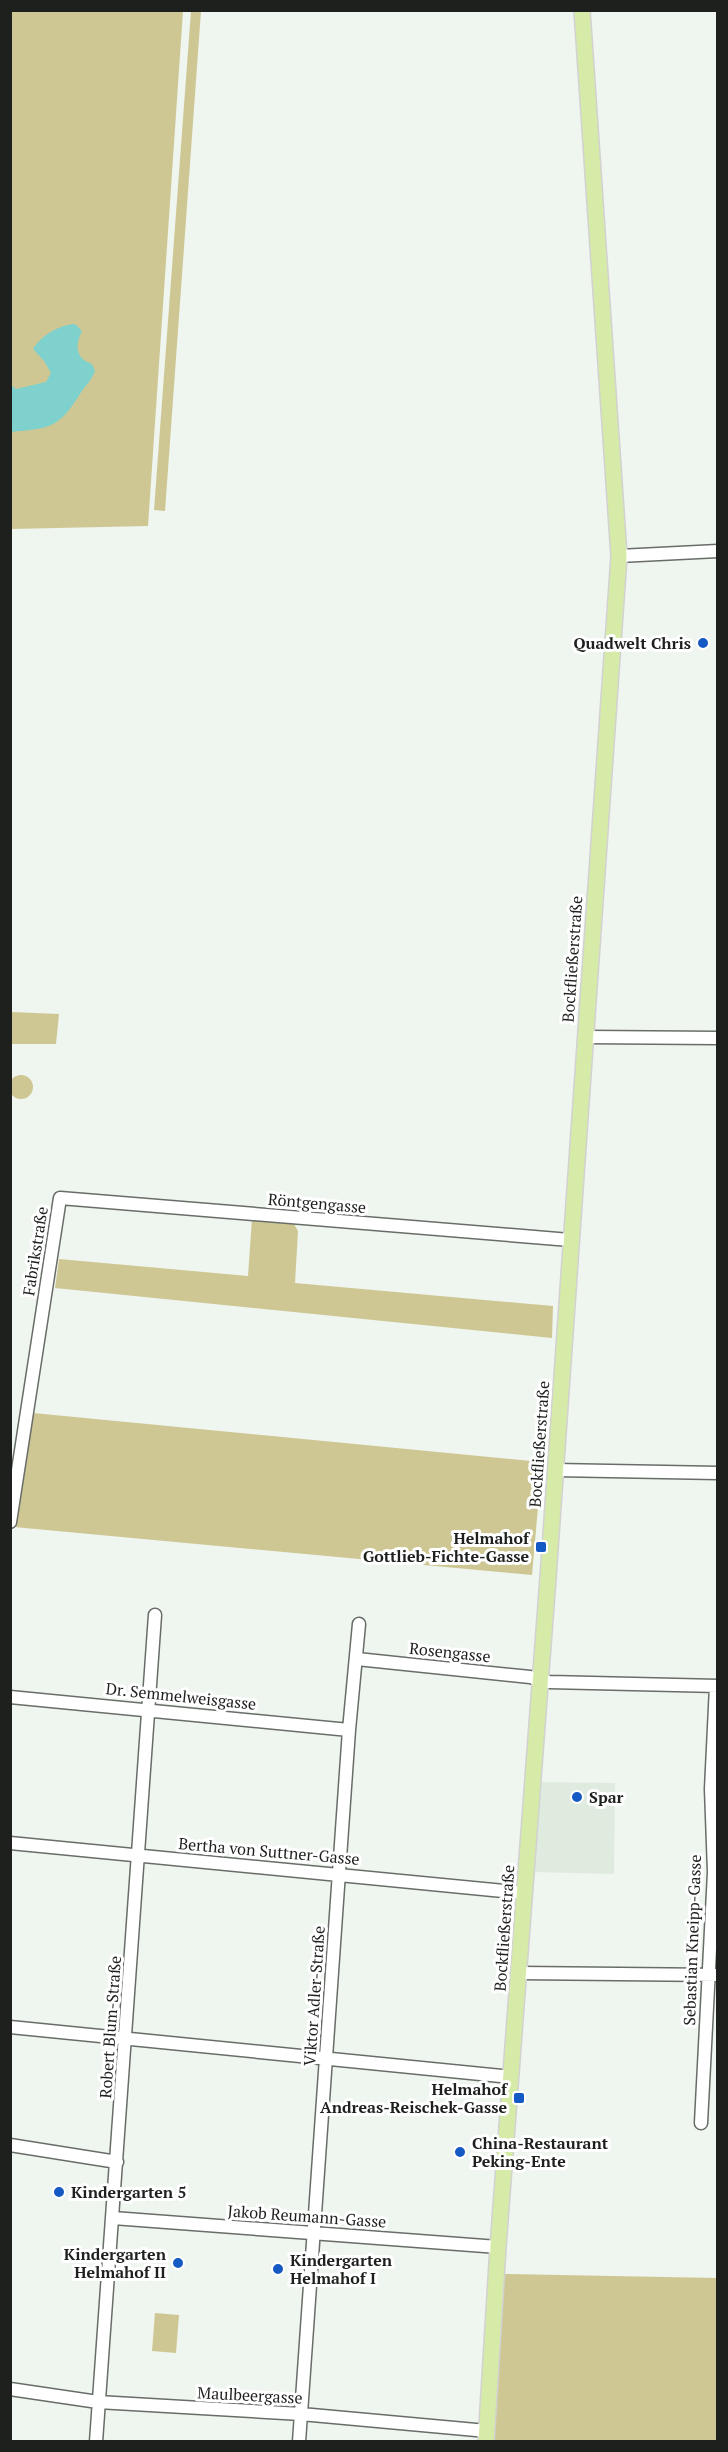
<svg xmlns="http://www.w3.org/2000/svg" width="728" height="2452" font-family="'PT Serif',serif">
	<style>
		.built { fill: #dfebdf }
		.green { fill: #cec794 }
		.water { fill: #7fd1cd }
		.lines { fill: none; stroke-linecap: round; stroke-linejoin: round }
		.minor-casing { stroke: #686d68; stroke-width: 15 }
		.major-casing { stroke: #d2d2d2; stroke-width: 18 }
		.minor { stroke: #fff; stroke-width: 12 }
		.major { stroke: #d6eba7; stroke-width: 15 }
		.poi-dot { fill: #1559c4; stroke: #fff; stroke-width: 2 }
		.labels { text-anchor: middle; stroke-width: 6; stroke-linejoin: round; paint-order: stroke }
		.poi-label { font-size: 16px; font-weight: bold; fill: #1d201d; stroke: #fff; text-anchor: end }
		.street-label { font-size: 16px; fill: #1d201d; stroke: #fff }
	</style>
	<rect width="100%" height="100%" fill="#eff5ef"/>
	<path class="built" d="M538,1782L615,1783L614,1874L533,1872Z"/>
	<path class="green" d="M10,11H183L148,526L11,529Z
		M191,11H201L165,511L154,510Z
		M11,1012L59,1014L56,1044H11Z
		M9 1087a12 12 0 1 1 24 0a12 12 0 1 1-24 0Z
		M252,1219L293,1222L298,1231L295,1283L553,1306L552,1338L55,1288L59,1259L248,1276Z
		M33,1413L542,1462L532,1575L14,1527Z
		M504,2274L717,2278V2441L493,2442Z
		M155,2313L179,2315L176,2353L152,2351Z"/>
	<path class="water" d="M75,324L82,331C75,345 75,358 92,364L95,371C92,380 85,386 80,394C58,429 50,428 11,432V385L16,389L46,382L51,373L44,361L33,349C42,335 59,325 75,324Z"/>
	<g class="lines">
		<g class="minor-casing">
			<path id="minor" d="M619,556L718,551
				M585,1037L718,1038
				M555,1470L718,1473
				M10,1522L60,1198L570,1240
				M357,1659L530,1677L549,1682L718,1686
				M10,1697L349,1730
				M10,1843L524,1893
				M519,1973L718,1975
				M10,2027L511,2077
				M701,2123L714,1872L711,1789L716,1686
				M10,2145L117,2162
				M113,2218L498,2247
				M10,2389L98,2402L301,2414L487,2431
				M96,2442L155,1615
				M299,2442L349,1730L359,1624"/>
		</g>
		<g class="major-casing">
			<path id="major" d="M486,2442L498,2247L548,1578L619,556L582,10"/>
		</g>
		<use href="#minor" class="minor"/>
		<use href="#major" class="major"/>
	</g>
	<g class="poi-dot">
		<circle cx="703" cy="643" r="6"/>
		<rect x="535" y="1541" width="12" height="12" rx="3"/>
		<circle cx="577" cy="1797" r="6"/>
		<rect x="513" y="2092" width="12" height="12" rx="3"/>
		<circle cx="460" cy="2152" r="6"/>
		<circle cx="59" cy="2192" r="6"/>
		<circle cx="178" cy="2263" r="6"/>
		<circle cx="278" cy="2269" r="6"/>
	</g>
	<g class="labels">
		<g class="poi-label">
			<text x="691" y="649">Quadwelt Chris</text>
			<text x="529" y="1544">Helmahof<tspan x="529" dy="18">Gottlieb-Fichte-Gasse</tspan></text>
			<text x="589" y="1803" text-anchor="start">Spar</text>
			<text x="507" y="2095">Helmahof<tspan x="507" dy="18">Andreas-Reischek-Gasse</tspan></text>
			<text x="472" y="2149" text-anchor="start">China-Restaurant<tspan x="472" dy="18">Peking-Ente</tspan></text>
			<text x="71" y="2198" text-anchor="start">Kindergarten 5</text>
			<text x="166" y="2260">Kindergarten<tspan x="166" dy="18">Helmahof II</tspan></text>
			<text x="290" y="2266" text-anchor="start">Kindergarten<tspan x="290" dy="18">Helmahof I</tspan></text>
		</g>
		<g class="street-label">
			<text transform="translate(572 959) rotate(-86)" y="6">Bockfließerstraße</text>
			<text transform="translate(317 1203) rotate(5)" y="6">Röntgengasse</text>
			<text transform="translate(35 1251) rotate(-81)" y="6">Fabrikstraße</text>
			<text transform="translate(539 1444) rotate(-86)" y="6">Bockfließerstraße</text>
			<text transform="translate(450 1652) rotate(6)" y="6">Rosengasse</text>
			<text transform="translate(181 1696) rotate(6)" y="6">Dr. Semmelweisgasse</text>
			<text transform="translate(269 1851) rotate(5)" y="6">Bertha von Suttner-Gasse</text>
			<text transform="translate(504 1928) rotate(-86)" y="6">Bockfließerstraße</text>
			<text transform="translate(692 1940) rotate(-88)" y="6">Sebastian Kneipp-Gasse</text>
			<text transform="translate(314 1996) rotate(-86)" y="6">Viktor Adler-Straße</text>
			<text transform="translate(110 2027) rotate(-86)" y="6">Robert Blum-Straße</text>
			<text transform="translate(307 2216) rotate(4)" y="6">Jakob Reumann-Gasse</text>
			<text transform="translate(250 2395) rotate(3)" y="6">Maulbeergasse</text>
		</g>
	</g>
	<rect width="728" height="2452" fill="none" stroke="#1d201d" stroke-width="24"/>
</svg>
